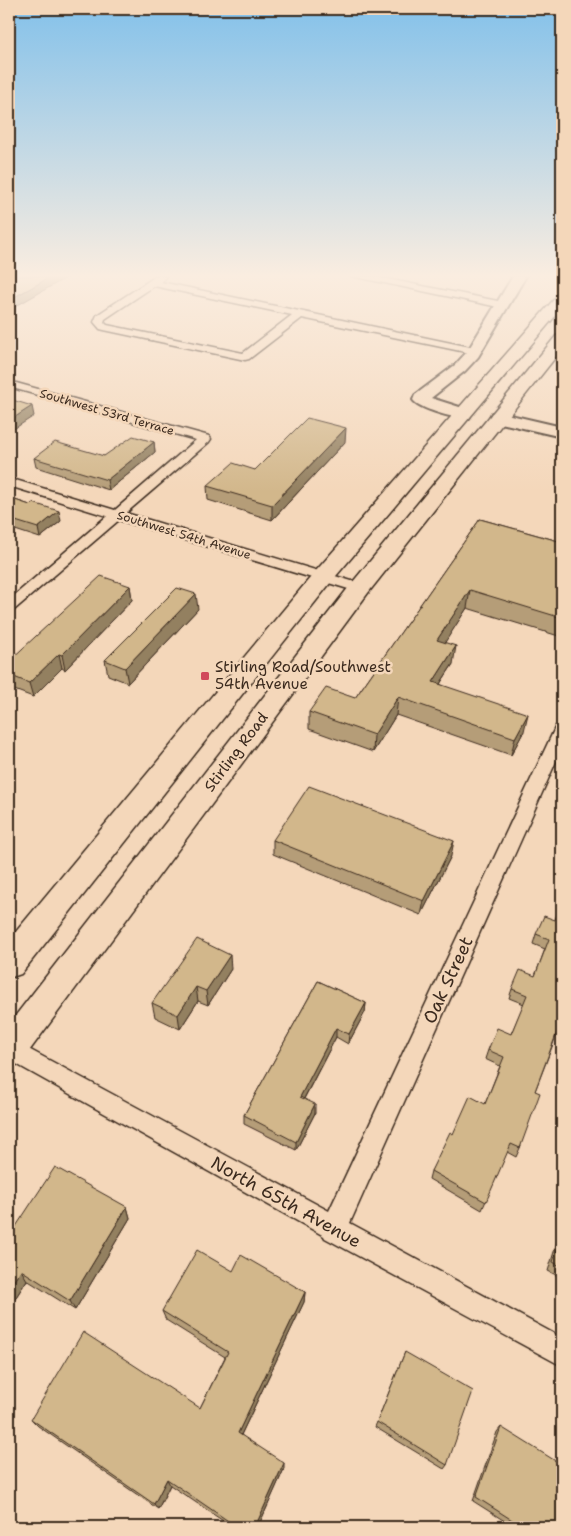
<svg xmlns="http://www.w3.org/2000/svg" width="571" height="1536" font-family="'Shantell Sans',sans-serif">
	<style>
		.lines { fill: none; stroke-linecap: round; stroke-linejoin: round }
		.street-casing { stroke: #3b2a1e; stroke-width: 3 }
		.secondary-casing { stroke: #3b2a1e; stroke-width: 4 }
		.primary-casing { stroke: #3b2a1e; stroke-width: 3 }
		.street { fill: #f4d7ba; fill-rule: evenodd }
		.secondary { fill: #f4d7ba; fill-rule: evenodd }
		.primary { fill: #f4d7ba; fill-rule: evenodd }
		.wall { fill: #b59d78; stroke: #3b2a1e }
		.shaded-wall { fill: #938061; stroke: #3b2a1e }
		.building { fill: #d2b78b; stroke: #3b2a1e }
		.poi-dot { fill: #d1495b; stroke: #f4d7ba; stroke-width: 2 }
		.labels { text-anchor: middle; stroke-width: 5; stroke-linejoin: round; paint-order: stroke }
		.far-street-label { font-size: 12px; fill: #3b2a1e; stroke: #f4d7ba }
		.poi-label { font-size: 15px; fill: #3b2a1e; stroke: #f4d7ba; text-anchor: start }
		.street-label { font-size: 15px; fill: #3b2a1e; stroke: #f4d7ba }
		.near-street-label { font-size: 18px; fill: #3b2a1e; stroke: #f4d7ba }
	</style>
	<rect width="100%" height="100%" fill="#f4d7ba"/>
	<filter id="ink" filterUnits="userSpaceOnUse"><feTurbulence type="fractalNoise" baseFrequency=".02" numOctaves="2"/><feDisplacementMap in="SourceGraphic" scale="10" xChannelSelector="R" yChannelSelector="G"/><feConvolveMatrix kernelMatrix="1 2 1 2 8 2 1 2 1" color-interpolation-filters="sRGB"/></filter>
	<g filter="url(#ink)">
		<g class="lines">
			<g class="street-casing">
				<path id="street" d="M156,276H166L161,282L475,348L480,351L475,354L302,318L249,359L245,360L104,330L100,329L94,322L97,315ZM154,286L292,315L243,353L107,325L104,322L105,319Z
					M351,276H372L503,302L508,305L503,308Z
					M9,381L209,436L211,439L209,442L126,513L365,585L367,588L365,591H355L119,520L14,610L9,612V600L107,516L9,486V478L115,510L196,440L9,387Z
					M562,724V748L350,1223L562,1338V1366L325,1238L324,1236L9,1060L10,1039L329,1211L554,730L556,726Z"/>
			</g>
			<g class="secondary-casing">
				<path id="secondary" d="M513,276H526L478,357L465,371L431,398L469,410L471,414L469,418C458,420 419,409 413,400L415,395L455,365L467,352Z
					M498,412L562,427V437L492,421L490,417L492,413Z"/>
			</g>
			<g class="primary-casing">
				<path id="primary" d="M562,294V308L331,582L21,974L9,978V940L315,572L557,296Z
					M562,334V349L368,593L21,1062L9,1067V1024L352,583L556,336Z"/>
			</g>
			<use href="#street" class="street"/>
			<use href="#secondary" class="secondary"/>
			<use href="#primary" class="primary"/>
		</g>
		<path class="wall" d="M154,442L155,452L109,490L36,467L34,458L104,456Z
			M345,442L272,520L208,500L207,486L255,470Z
			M9,498L30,505L61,521L40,538L9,528Z
			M480,519L562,542V637L467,608L444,643L453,664L440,684L524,731L511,755L396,715L373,752L309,729V712L355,698Z
			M130,586L132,600L65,670L62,668L33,697L9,688V661Z
			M198,609L128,683L108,675L105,660Z
			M273,840L451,856L421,915L273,854Z
			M562,902V1021L535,1091L520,1148L516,1157L507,1152L482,1210L429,1179L431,1171L453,1134L485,1104L500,1066L485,1059L488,1050L511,1034L524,1004L509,998L512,989L535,976L545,949L533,944L536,934L555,920Z
			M231,969L208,1005L198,1001L180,1029L155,1017L152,1003Z
			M318,981L366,1003L365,1012L348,1044L336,1037L304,1099L315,1113L296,1150L244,1124V1115Z
			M127,1207L130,1218L75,1310L27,1280L9,1308V1237Z
			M562,1226V1278L548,1271Z
			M233,1271L305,1292L304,1302L241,1435L284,1469L258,1527H232L170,1485L158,1509L38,1426L31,1419L200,1408L225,1357L166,1320L162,1311Z
			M405,1352L447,1465L444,1469L375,1427Z
			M501,1427L562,1527H514L473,1501L497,1432Z"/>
		<path class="shaded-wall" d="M52,276H69L9,310V300Z
			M32,406L34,416L9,432V421Z
			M346,428L345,442L272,520V505Z
			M154,442L155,452L109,490L107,480Z
			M59,511L61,521L40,538L38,528Z
			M130,586L132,600L65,670L62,655Z
			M470,590L467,608L435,658L437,640Z
			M196,594L198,609L128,683L125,668Z
			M456,646L453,664L430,699L433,682Z
			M59,654L62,668L33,697L29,683Z
			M398,697L396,715L373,752L374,735Z
			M528,714L524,731L511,755L515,738Z
			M454,841L451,856L421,915L424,901Z
			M230,955L231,969L208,1005L206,991Z
			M196,987L198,1001L180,1029L178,1015Z
			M366,1003L365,1012L348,1044L349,1034Z
			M336,1028V1037L300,1106V1097Z
			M315,1104V1113L296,1150V1142Z
			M127,1207L130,1218L75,1310L70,1301Z
			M21,1270L27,1280L9,1308V1288Z
			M305,1292L304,1302L239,1439L238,1433Z
			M284,1463V1469L258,1527H255Z
			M167,1479L170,1485L158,1509L154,1504Z"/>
		<path class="building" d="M9,276H52L9,300Z
			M9,399L32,406L9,421Z
			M307,418L346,428L272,505L207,486L233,463L255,470Z
			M133,436L154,442L107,480L34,458L55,442L104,456Z
			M9,498L30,505L33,503L59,511L38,528L9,519Z
			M480,519L562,542V618L470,590L437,640L456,646L433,682L528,714L515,738L398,697L374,735L309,712L326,688L355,698Z
			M101,576L130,586L62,655L59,654L29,683L9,675V661Z
			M177,588L196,594L125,668L105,660Z
			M309,786L454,841L424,901L273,840Z
			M562,902V1019L535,1091L540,1093L520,1148L511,1144L486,1202L431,1171L450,1132L453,1134L470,1096L485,1104L504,1057L488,1050L497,1028L511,1034L527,995L512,989L520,970L535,976L549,939L536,934L544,916L555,920Z
			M197,939L230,955L206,991L196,987L178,1015L152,1003Z
			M318,981L366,1003L349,1034L336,1028L300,1097L315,1104L296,1142L244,1115Z
			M55,1167L127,1207L70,1301L21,1270L9,1288V1237Z
			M562,1234V1267L553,1262Z
			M197,1250L233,1271L241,1255L305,1292L238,1433L284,1463L255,1527H237L167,1479L154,1504L31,1419L83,1332L200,1408L228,1352L162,1311Z
			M405,1352L473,1391L447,1465L377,1422Z
			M501,1427L562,1465V1527H523L476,1497Z"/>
	</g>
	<linearGradient id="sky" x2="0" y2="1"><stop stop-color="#83c1ea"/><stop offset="0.56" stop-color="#faede0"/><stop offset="1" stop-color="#faede0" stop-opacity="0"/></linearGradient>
	<rect width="571" height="492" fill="url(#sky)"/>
	<rect class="poi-dot" x="200" y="671" width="10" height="10" rx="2.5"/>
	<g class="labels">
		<g class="far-street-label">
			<text transform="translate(107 412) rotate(16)" y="4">Southwest 53rd Terrace</text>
			<text transform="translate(184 535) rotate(17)" y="4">Southwest 54th Avenue</text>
		</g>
		<g class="poi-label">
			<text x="215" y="672">Stirling Road/Southwest<tspan x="215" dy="17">54th Avenue</tspan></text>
		</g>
		<g class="street-label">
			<text transform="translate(236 752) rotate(-53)" y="5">Stirling Road</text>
		</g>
		<g class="near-street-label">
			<text transform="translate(448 980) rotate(-65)" y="6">Oak Street</text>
			<text transform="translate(286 1202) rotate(29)" y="6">North 65th Avenue</text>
		</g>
	</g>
	<rect width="571" height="1536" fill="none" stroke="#f4d7ba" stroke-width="30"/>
	<rect x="15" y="15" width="541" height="1506" fill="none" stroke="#3b2a1e" stroke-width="2" filter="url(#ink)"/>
</svg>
